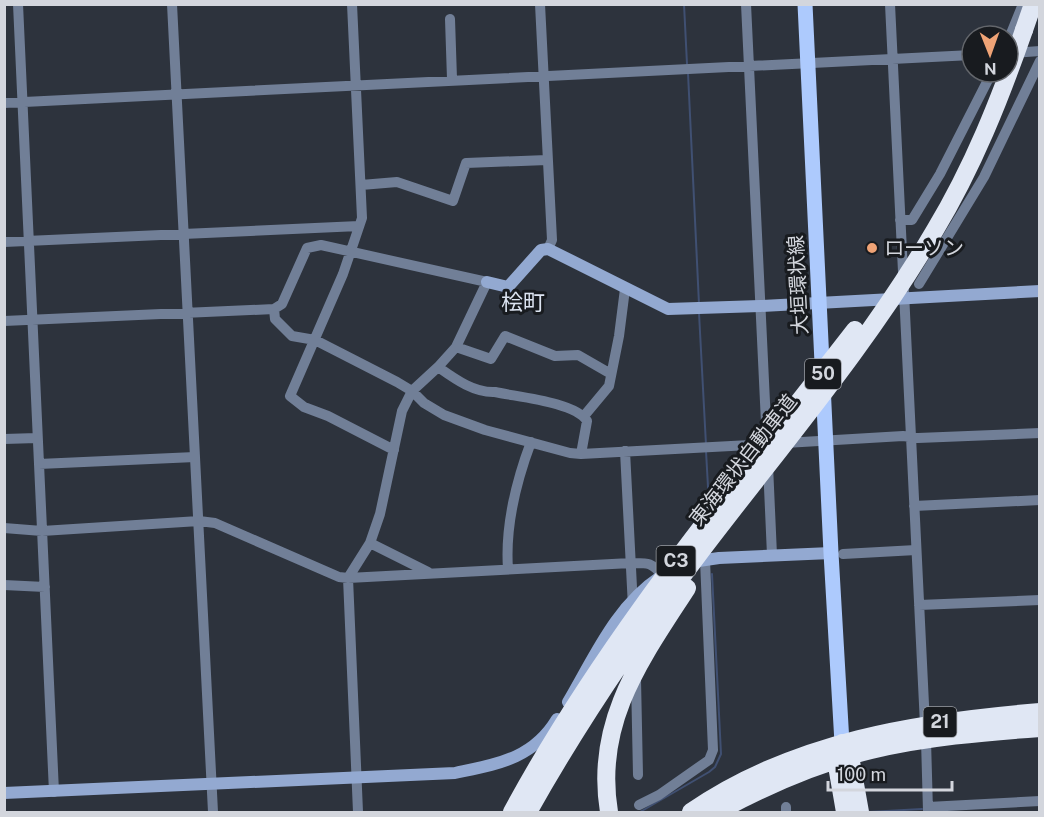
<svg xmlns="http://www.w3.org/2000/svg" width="1044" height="817" font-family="'Public Sans','Noto Sans JP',sans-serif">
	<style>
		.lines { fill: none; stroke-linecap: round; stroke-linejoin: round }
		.stream { stroke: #405072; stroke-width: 2 }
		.street { stroke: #717f97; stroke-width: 10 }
		.secondary { stroke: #93a9d1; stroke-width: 12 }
		.primary { stroke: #adcafd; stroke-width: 15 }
		.highway { stroke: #e0e7f4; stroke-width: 18 }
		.highway-bridge { stroke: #e0e7f4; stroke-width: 18 }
		.poi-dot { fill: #efa376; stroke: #181b1f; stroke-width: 2 }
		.labels { text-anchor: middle; stroke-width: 6; stroke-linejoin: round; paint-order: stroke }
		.shield { fill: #181b1f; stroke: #9b9ea4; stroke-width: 1.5 }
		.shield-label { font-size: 18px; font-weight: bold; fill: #d3d6dd }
		.poi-label { font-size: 20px; fill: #d3d6dd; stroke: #181b1f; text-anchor: start }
		.street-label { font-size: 20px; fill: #d3d6dd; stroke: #181b1f }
		.quarter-label { font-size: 22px; fill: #dce4f1; stroke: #181b1f }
	</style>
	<rect width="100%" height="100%" fill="#2d333d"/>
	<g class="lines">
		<path class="stream" d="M684,4L687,64
			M688,73L699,304
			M699,313L706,445
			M706,451L709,505
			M640,812L709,772L715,767L721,754L712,574
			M868,812L922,809"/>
		<path class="street" d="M18,4L54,792
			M172,4L213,812
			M352,4L362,218L343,274L290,396L304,407L328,416L394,450
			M540,4L552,240L548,249
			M746,4L767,444
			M890,4L925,725
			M450,19L452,79
			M1008,41L1023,4
			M1013,53L1040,51
			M4,103L972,55
			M361,185L397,182L453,201L466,163L547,160
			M900,220H912L940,174L992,72
			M4,242L359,226
			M919,284L984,177L1040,61
			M274,309L275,319L292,336L315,340L358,362L397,382L412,391L424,403L444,415L485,430L570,453L581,454L767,444
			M4,321L274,309L282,304L307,248L321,245L487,282L456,347L438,367L412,391L402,411L380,514L370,543L348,578L358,812
			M456,347L491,359L505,336L555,356L578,355L611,374
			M438,367C455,379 474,393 495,392C517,397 575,402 587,421L581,454
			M584,416L609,386L619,336L625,289
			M4,439L37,438
			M785,443L903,436L918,438L1040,433
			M625,451L633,607
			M39,464L195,457
			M768,465L772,555
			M914,506L1040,500
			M4,528L42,531L199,521L215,523L339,577L348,578L631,563C648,563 651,562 662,575
			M370,543L428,572
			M843,554L916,550
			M508,569C505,526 516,482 531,442
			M4,585L45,587
			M919,605L1040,600
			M636,679L638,775
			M926,740L928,811
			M639,805L659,795L709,760L713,750L705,560
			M786,807V812
			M928,807L1040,801"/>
		<path class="secondary" d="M487,282L508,287L541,250L548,249L668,309L760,306L1040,291
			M692,562L719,558L831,553
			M568,702C594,658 616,606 660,577
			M4,793L455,773C497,764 533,759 557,719"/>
		<path class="primary" d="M805,4L831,553L842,743"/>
		<path class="highway" d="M1024,30L1033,4
			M691,812C794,741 918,722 1040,712
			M717,812C765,786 817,763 871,750C926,737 983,732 1040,728
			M845,812L836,760L842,743L850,756L860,812"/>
		<path class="highway-bridge" d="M512,812C606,638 734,486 855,330
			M528,812C578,723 636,637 698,555C779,448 867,346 935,230C973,167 1000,99 1024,30
			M609,812C594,722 641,659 687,588"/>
	</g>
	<circle class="poi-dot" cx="872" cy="248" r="6"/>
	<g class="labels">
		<g class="shield">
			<rect x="805" y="359" width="36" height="30" rx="4.5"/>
			<rect x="656.5" y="546" width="39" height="30" rx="4.5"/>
			<rect x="923.5" y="707" width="33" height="30" rx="4.5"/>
		</g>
		<g class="shield-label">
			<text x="823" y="380">50</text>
			<text x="676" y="567">C3</text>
			<text x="940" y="728">21</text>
		</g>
		<g class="poi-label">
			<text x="884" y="255">ローソン</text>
		</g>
		<g class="street-label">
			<text transform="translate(798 285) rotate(-93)" y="7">大垣環状線</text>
			<text transform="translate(743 460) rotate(-52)" y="7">東海環状自動車道</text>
		</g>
		<g class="quarter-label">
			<text x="523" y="310">桧町</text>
		</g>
	</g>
	<rect width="1044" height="817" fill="none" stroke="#d3d6dd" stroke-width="12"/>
	<g transform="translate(990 54) rotate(179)"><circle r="28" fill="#181b1f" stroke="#63666b" stroke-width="1.5"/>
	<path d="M0-4.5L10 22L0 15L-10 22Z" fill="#efa376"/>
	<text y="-9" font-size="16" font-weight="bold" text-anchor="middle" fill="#d3d6dd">N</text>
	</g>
	<path d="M828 781v9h124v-9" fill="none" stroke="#d3d6dd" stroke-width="3"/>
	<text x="837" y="781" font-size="18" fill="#d3d6dd" stroke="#181b1f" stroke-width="4.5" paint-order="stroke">100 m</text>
</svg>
